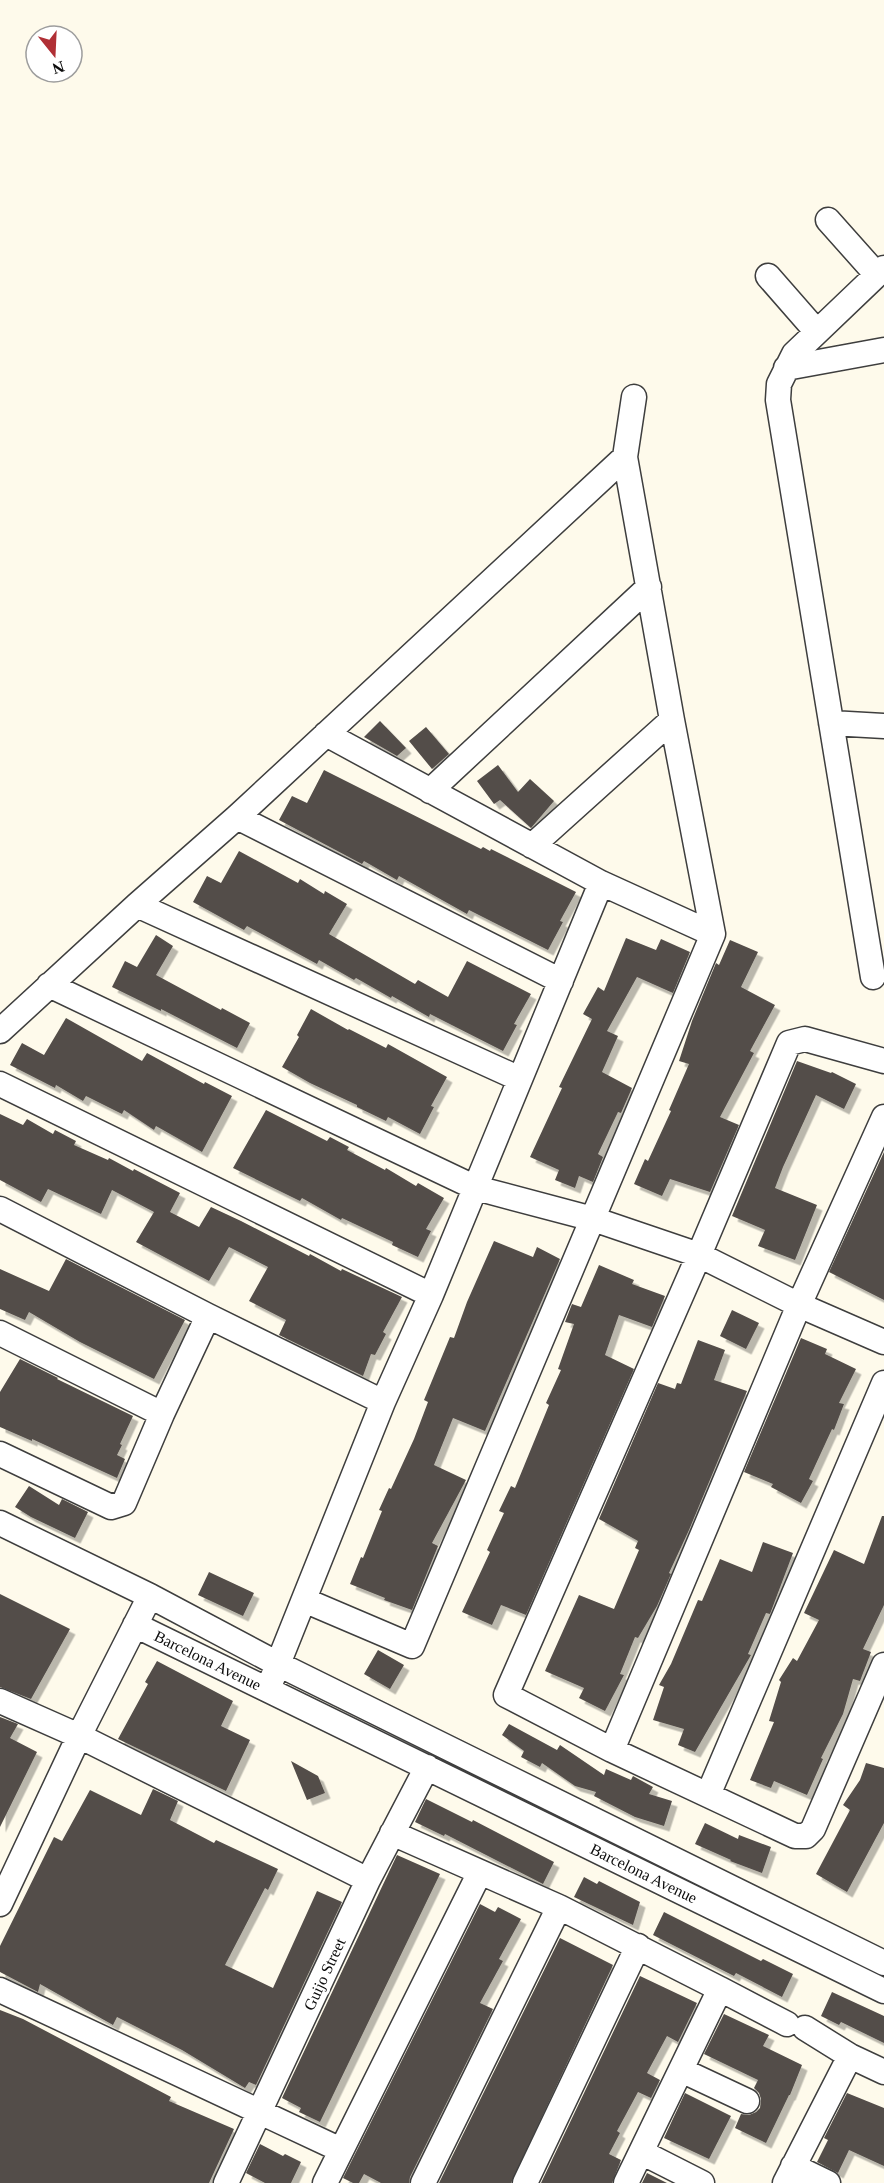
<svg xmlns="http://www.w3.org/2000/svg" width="884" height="2183" font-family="Georgia,serif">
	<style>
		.building { fill: #534d49; filter: url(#shadow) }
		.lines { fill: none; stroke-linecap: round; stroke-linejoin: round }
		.minor-casing { stroke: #3e3e3e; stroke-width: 27 }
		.minor { stroke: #fff; stroke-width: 24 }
		.labels { text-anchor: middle; stroke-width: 6; stroke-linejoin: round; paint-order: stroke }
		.street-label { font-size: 16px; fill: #0b0b0b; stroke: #fff }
	</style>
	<defs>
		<filter id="shadow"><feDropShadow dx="5.5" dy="5.5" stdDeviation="0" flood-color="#0004"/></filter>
	</defs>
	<rect width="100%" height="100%" fill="#fefaeb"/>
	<path class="building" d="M380,721L406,748L397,756L364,737Z
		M426,727L449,754L432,769L409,741Z
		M498,765L518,792L530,779L554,801L531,828L500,800L494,804L477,781Z
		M324,770L481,849L483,847L490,851L491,849L576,892L560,921L563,922L548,950L469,910L467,914L399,876L397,880L364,861L362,864L279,820L292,796L307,803Z
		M239,851L298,883L300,879L324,894L325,891L347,904L329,934L415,984L418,980L448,997L467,961L531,994L514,1024L517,1025L503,1051L430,1014L429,1017L392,996L391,998L356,978L354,980L319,960L317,964L247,926L244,930L193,902L207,876L221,883Z
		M156,935L173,946L156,975L221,1010L222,1008L250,1023L237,1048L161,1009V1011L112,987L125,961L137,967Z
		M626,938L656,950L661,939L690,952L673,993L637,977L607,1031L618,1036L602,1072L632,1088L621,1113L618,1112L598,1154L603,1157L593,1182L579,1176L575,1188L555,1180L559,1170L530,1157L562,1088L559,1087L592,1019L583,1014L598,987L604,991Z
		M730,940L758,952L741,987L775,1005L750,1051L754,1053L720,1117L739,1125L710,1192L670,1179L662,1196L634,1184L645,1159L648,1161L671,1111L669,1110L689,1064L679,1061L692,1021L716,963L719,965Z
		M311,1009L348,1030L349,1029L386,1048L388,1044L447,1077L431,1106L434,1107L420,1134L388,1117L386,1121L357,1107V1105L310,1083L282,1067L299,1037L297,1035Z
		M66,1018L142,1061L147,1053L204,1084L205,1082L232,1096L202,1152L156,1126L154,1130L124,1110L122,1114L86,1096L83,1101L56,1085L55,1088L10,1065L22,1043L44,1055Z
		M797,1061L831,1073L832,1072L856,1084L844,1109L816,1095L783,1167L775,1188L817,1205L795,1260L758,1246L765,1230L732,1216Z
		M266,1110L327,1141L330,1137L349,1147L347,1150L385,1170L386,1168L416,1186L418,1183L444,1198L426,1229L431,1231L418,1257L392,1245L393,1242L342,1218L341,1220L302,1198L300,1201L233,1168Z
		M0,1114L23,1125L27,1119L53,1134L55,1130L76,1141L74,1145L108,1160L109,1158L133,1171L134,1169L180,1193L170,1212L199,1227L211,1207L241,1221L309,1256L310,1254L341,1271L342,1269L402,1297L383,1332L386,1334L375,1355L371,1354L363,1376L279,1335L286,1320L249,1301L268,1267L229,1247L209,1281L136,1242L154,1212L112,1190L101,1214L48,1189L41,1202L0,1180Z
		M884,1152V1300L829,1272Z
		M494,1241L533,1257L537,1247L560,1259L485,1431L453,1418L434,1465L466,1480L432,1543L438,1546L412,1610L384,1600L385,1598L350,1584L361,1557L363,1558L382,1511L379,1510L389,1488L391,1489L414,1439L428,1402L424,1400L450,1337L454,1338L467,1302Z
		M66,1259L185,1320L154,1379L80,1342L29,1312L25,1320L0,1309V1269L49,1291Z
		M599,1265L634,1280L632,1284L665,1296L652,1327L619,1315L605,1355L634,1369L526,1615L501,1605L492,1625L462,1612L490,1552L487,1550L504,1513L499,1511L511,1486L515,1488L549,1405L546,1403L561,1370L558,1369L574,1324L565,1322L572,1304L581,1307Z
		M732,1310L759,1323L746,1349L720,1336Z
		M801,1338L827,1349L825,1354L856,1369L839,1403L844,1404L834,1430L832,1429L809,1479L813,1481L801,1503L771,1487L773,1484L744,1472Z
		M698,1340L725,1350L714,1380L747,1391L689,1530L669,1573L671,1574L657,1606L638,1638L635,1637L620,1674L624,1675L605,1711L579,1698L584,1688L545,1671L579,1595L614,1609L639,1550L635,1548L638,1541L599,1519L658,1383L675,1389L677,1383L681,1384Z
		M20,1359L58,1378L57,1379L133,1416L120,1444L122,1445L117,1455L125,1459L117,1478L32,1439V1441L0,1427V1392Z
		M29,1486L59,1505L62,1499L88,1512L75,1538L31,1517L15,1507Z
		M882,1516H884V1605L863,1649L871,1652L860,1681L853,1679L843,1714L821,1758L823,1759L807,1795L774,1781L771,1788L750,1780L774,1722L769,1721L781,1682L779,1680L793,1658L797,1661L819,1620L804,1613L834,1550L864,1564Z
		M763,1542L793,1553L770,1614L766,1613L748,1654L751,1655L695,1752L678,1745L684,1729L653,1720L664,1687L659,1685L671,1664L698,1600L702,1601L720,1559L752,1572Z
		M209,1572L254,1593L243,1616L198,1595Z
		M0,1594L70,1629L31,1699L0,1687Z
		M378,1650L404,1665L390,1689L364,1674Z
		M157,1661L233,1701L221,1726L250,1740L226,1791L118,1739L148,1684L145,1682Z
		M0,1717L18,1724L10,1738L37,1752L0,1827Z
		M509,1724L557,1750L560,1745L604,1775L606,1769L631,1780L633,1776L653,1787L649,1794L672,1801L664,1826L635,1817L594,1796L596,1792L575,1786L542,1763L540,1767L521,1757L524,1751L502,1735Z
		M291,1761L318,1776L325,1793L307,1800Z
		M866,1763L884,1768V1823L847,1892L816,1874L850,1810L843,1805L860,1780Z
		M153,1789L178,1801L170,1820L214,1843L216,1840L278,1869L268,1890L265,1888L225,1965L273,1988L317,1891L342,1902L256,2085L249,2082L245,2088L182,2050L117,2017L113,2025L40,1984L38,1992L0,1972V1946L54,1837L62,1841L90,1790L141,1815Z
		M426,1799L472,1822L473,1820L554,1862L543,1884L445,1834L444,1836L415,1822Z
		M705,1823L738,1839L739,1835L771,1847L762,1873L730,1861L731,1860L695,1844Z
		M397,1855L440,1874L320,2122L299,2112L301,2108L282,2098Z
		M584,1877L597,1884L599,1881L640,1902L633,1925L574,1897Z
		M480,1904L495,1912L498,1907L521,1919L499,1959L503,1961L480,2003L493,2009L410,2177L409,2183H381L364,2174L359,2183H353L343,2178Z
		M664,1912L761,1961L763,1959L793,1974L782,1997L736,1973L734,1976L653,1935Z
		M560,1938L613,1965L511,2183H439Z
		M640,1976L697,2003L678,2042L667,2036L647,2073L660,2080L651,2098L638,2092L617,2131L620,2133L609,2154L621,2160L612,2183H541Z
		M832,1992L884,2016V2043L841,2022L839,2025L821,2016Z
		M0,2010L23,2019L116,2068L171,2097L169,2101L234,2129L209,2183H0Z
		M724,2014L769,2035L763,2046L802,2065L790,2095H789L766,2143L735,2128L741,2114L749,2115L756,2112L760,2108L761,2099L759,2093L754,2088L758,2080L704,2054Z
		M685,2093L731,2116L709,2159L664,2138Z
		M847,2093L884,2108V2166L849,2150L838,2173L817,2162L828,2140L824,2138Z
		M260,2144L283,2156L285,2154L301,2162L291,2183H265L246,2173Z
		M647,2173L667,2183H642Z"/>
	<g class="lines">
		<g class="minor-casing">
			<path id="minor" d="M828,220L877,275
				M768,276L817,332
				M786,368L884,350
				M831,723L884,726
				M326,734L601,883L713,934
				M430,791L649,587
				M237,817L561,981
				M532,846L672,720
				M137,905L520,1079
				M873,977L778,400L779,384L794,354L884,268
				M49,985L476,1188L593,1219L699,1255L799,1305L884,1342
				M0,1031L137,905L237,817L625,457
				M884,1061L805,1039L789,1043L699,1255L506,1695L612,1750L795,1836H806L813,1829L884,1665
				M0,1084L431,1295
				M0,1209L208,1316L383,1402
				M0,1333L162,1414
				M0,1454L111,1507L124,1503L162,1414L208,1316
				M0,1523L150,1596
				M304,1600L412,1646L713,934L672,720L625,457L634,397
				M135,1625L884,1991
				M268,1689L383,1402L431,1295L601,883
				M0,1701L79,1736L368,1880
				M612,1750L799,1305L884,1117
				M708,1795L884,1383
				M392,1833L559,1907L720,1989L626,2183
				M0,1904L79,1736L150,1596L278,1664L884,1963
				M720,1989L787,2024
				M0,1990L341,2150
				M805,2028L850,2056L884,2072
				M681,2070L747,2101
				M641,2152L702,2183
				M793,2166L828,2183
				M226,2183L368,1880L427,1767
				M325,2183L480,1872
				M423,2183L559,1907
				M525,2183L638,1946
				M785,2183L850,2056"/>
		</g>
		<use href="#minor" class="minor"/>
	</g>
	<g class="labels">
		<g class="street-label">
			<text transform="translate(208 1660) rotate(26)" y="6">Barcelona Avenue</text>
			<text transform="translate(644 1873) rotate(26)" y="6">Barcelona Avenue</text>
			<text transform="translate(324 1974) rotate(-65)" y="6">Guijo Street</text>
		</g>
	</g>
	<g transform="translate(54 54) rotate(162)"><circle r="28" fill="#ffffff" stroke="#9d9d9d" stroke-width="1.5"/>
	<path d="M0-4.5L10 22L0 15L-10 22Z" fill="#b02f35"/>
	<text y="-9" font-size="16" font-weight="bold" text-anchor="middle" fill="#0b0b0b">N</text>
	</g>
</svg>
